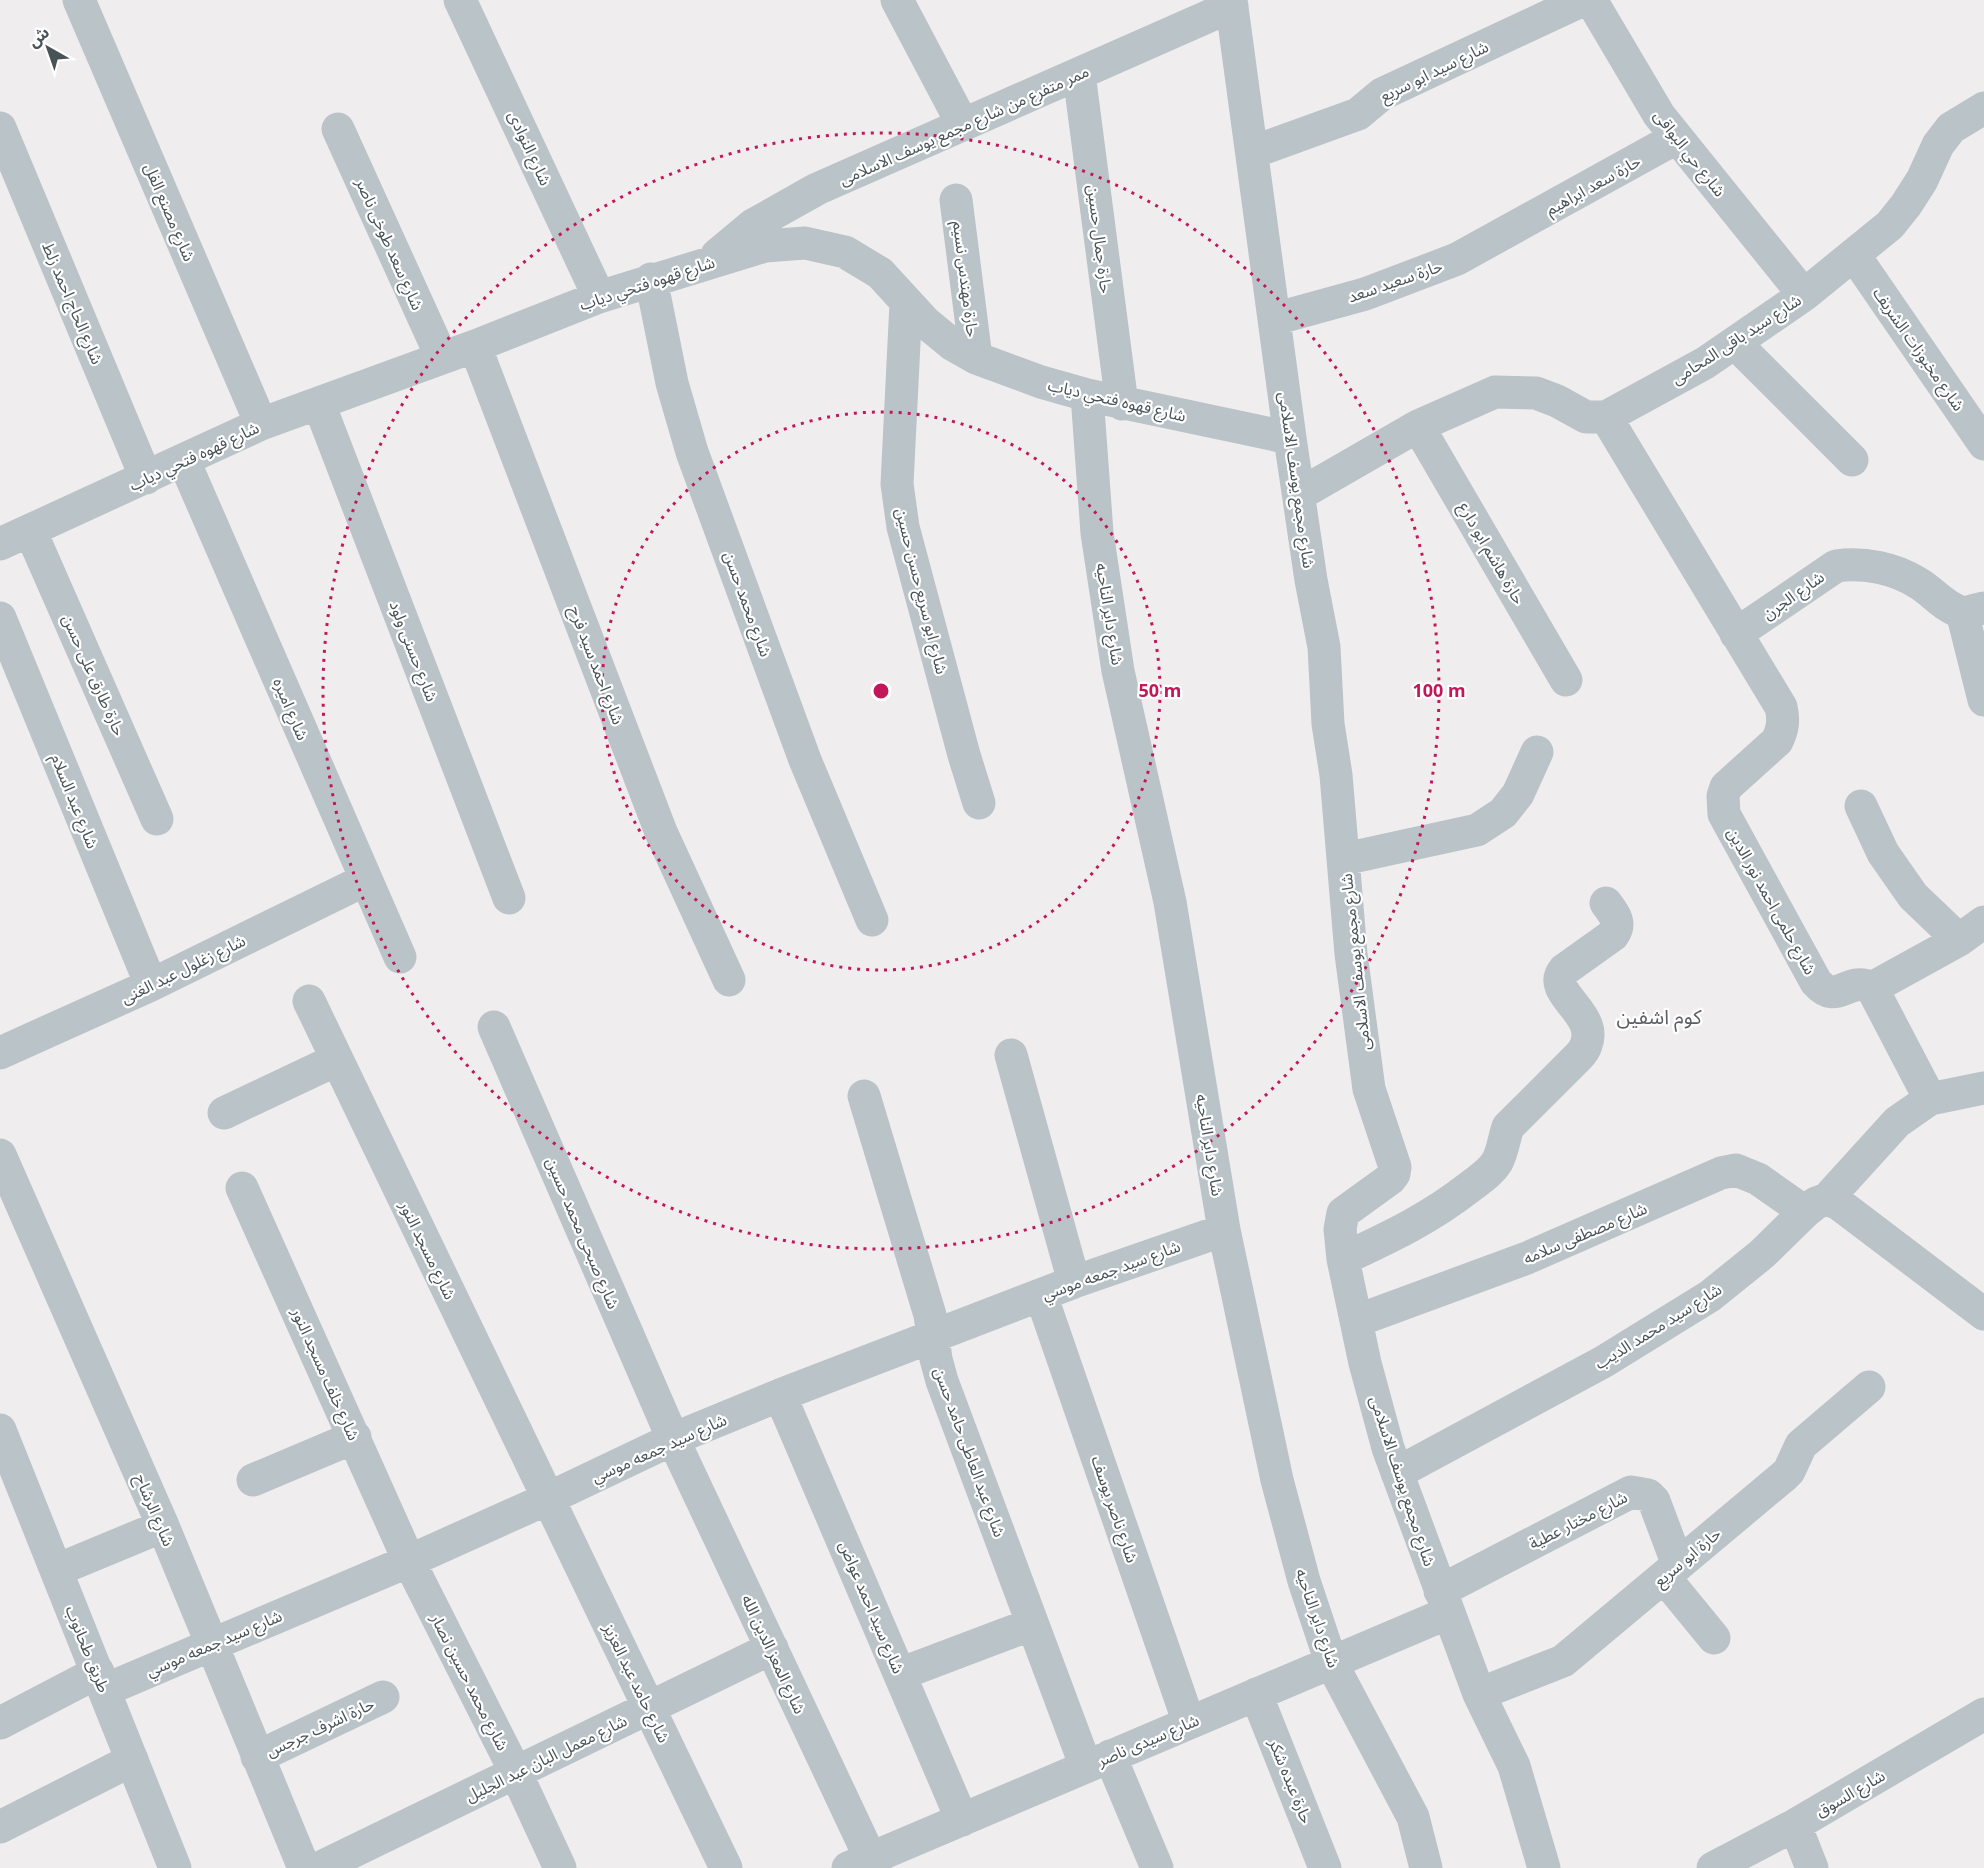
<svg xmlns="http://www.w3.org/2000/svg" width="1984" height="1868" font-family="'Noto Sans','Noto Sans Arabic',sans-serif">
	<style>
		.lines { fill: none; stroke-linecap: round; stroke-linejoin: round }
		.minor { stroke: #bac3c8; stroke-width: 33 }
		.tertiary { stroke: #bac3c8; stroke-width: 33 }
		.ring { fill: none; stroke: #c2185b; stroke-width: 3; stroke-dasharray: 3 6 }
		.labels { text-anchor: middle; stroke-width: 4.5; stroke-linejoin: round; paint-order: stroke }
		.street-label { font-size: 16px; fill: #485358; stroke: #fff }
		.quarter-label { font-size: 20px; fill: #5b5f61; stroke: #fff }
		.centre { fill: #c2185b; stroke: #fff; stroke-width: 3 }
		.ring-label { font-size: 18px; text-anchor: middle; font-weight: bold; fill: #c2185b; stroke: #fff; stroke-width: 4.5; stroke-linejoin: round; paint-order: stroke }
	</style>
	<rect width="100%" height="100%" fill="#f0edee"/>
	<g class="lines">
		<path class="minor" d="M79,0L261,424
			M460,0L599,297
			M897,0L963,125
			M1231,0L1290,438L1311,580L1324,647L1328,724L1336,775L1351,954L1369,1089L1395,1167L1394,1174L1390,1179L1343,1213L1340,1229L1343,1259L1365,1363L1388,1448L1479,1694L1514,1766L1544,1868
			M1591,0L1659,115L1804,295
			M1079,74L1122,404
			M0,128L146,478
			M338,129L442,358
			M1253,152L1358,114L1382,94L1583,0
			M956,200L976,358
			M717,255L753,225L817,189L1232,6
			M1854,255L1984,444
			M651,279L672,383L692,452L805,760L872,920
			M906,303L897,484L903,527L964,755L979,803
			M1274,319L1365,294L1457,259L1676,138
			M1735,343L1852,460
			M475,346L661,832L729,980
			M1087,395L1097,533L1118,671L1170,902L1224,1230L1277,1480L1304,1581L1331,1662L1413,1817L1426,1868
			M319,404L509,898
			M1606,417L1781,707C1784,720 1783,729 1777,741L1726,787L1723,796L1724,814L1816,982C1838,1007 1847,975 1872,988L1930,1099
			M1418,426L1566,680
			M184,461L400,957
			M1300,494L1418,426L1495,392L1536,393L1557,401L1586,417H1606L1705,363L1804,295L1890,225L1906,205L1922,180L1938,145L1951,128L1984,108
			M30,530L157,819
			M0,544L261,424L475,346L599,297L765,246L805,243L845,252L880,273L925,322L953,345L976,358L1041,382L1087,395L1290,438
			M1962,612L1984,700
			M0,618L151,985
			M1736,634L1836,566C1864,562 1894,568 1918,583C1932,591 1944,607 1961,612C1967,613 1977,609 1984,608
			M1861,806L1883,853L1913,896L1959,940
			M1344,859L1477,830L1503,813L1518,794L1537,752
			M1872,988L1959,940L1984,922
			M309,1001L726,1868
			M494,1027L673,1439L875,1868
			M0,1053L151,985L365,880
			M1011,1055L1074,1282
			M864,1096L930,1315L936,1359L942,1381L1086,1767
			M224,1113L336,1060
			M0,1155L163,1526L304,1868
			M242,1188L409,1561L516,1773L560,1868
			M1827,1199L1897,1122L1930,1099L1984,1088
			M1343,1259C1390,1237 1429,1219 1471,1186C1480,1179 1491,1172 1497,1162C1503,1151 1504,1138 1508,1127L1578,1057C1581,1054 1585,1049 1586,1045C1599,1013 1545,993 1564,970L1613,935C1622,923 1614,914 1606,903
			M1041,1295L1189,1723
			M1356,1321L1527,1258L1721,1173L1736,1170L1758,1179L1805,1212
			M780,1395L962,1820
			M1397,1473L1603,1362L1710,1296L1762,1254L1805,1212L1816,1203L1827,1199L1839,1204L1984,1314
			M253,1480L355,1437
			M57,1570L163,1526
			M1664,1577L1714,1638
			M1440,1591L1631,1492L1648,1495L1654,1501L1678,1565
			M900,1674L1032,1624
			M105,1690L409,1561L547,1499L673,1439L780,1395L1074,1282L1224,1230
			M1256,1694L1325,1868
			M1479,1694L1563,1661L1784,1476L1789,1471L1801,1445L1869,1387
			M0,1723L98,1672
			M1110,1756L1157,1868
			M257,1757L383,1697
			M1795,1825L1812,1868
			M0,1827L132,1760
			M319,1868L772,1648
			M848,1868L1448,1613
			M1713,1868L1795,1825L1984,1714"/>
		<path class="tertiary" d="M0,1430L175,1868"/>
	</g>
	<g class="ring">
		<circle cx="881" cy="691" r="279"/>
		<circle cx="881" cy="691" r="558"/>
	</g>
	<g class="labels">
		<g class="street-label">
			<text transform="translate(1434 71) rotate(-26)" y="6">شارع سيد ابو سريع</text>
			<text transform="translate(964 125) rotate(-24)" y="6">ممر متفرع من شارع مجمع يوسف الاسلامى</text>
			<text transform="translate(530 148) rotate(65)" y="6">شارع النوادى</text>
			<text transform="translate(1690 153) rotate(52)" y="6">شارع حي البواقى</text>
			<text transform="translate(1593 185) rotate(-29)" y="6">حارة سعد ابراهيم</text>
			<text transform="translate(170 212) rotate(67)" y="6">شارع مصنع الفل</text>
			<text transform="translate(1100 239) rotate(83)" y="6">حارة جمال حسين</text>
			<text transform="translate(390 244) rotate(66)" y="6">شارع سعد طوخى ناصر</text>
			<text transform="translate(966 279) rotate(83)" y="6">حارة مهندس نسيم</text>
			<text transform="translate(1395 281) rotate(-19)" y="6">حارة سعيد سعد</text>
			<text transform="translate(647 283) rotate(-18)" y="6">شارع قهوه فتحي دياب</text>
			<text transform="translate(73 303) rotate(67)" y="6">شارع الحاج احمد زلط</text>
			<text transform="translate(1736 339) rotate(-33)" y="6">شارع سيد باقى المحامى</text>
			<text transform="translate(1919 349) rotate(55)" y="6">شارع مخبوزات الشريف</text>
			<text transform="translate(1117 400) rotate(13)" y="6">شارع قهوه فتحي دياب</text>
			<text transform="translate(194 456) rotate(-25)" y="6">شارع قهوه فتحي دياب</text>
			<text transform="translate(1297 480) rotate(82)" y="6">شارع مجمع يوسف الاسلامى</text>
			<text transform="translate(1492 553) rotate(60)" y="6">حارة هاشم ابو دارع</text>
			<text transform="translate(922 591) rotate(76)" y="6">شارع ابو سريع حسن حسين</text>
			<text transform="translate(1793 595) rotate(-35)" y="6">شارع الجرن</text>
			<text transform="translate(748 604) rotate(70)" y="6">شارع محمد حسن</text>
			<text transform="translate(1110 614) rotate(81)" y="6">شارع داير الناحيه</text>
			<text transform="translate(414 651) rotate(69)" y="6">شارع حسنى ولود</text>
			<text transform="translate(597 665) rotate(69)" y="6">شارع احمد سيد فرح</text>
			<text transform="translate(94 675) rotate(66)" y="6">حارة طارق على حسن</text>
			<text transform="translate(291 709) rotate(67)" y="6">شارع اميره</text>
			<text transform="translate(75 801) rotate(68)" y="6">شارع عبد السلام</text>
			<text transform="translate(1772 901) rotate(61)" y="6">شارع حلمى احمد نور الدين</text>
			<text transform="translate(1355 962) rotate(-96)" y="6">شارع مجمع يوسف الاسلامى</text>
			<text transform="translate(183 969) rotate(-26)" y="6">شارع زغلول عبد الغنى</text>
			<text transform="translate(1210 1145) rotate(81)" y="6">شارع داير الناحيه</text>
			<text transform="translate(583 1233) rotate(67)" y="6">شارع صبحى محمد حسين</text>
			<text transform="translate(1585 1233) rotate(-23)" y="6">شارع مصطفى سلامه</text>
			<text transform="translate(428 1250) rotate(64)" y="6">شارع مسجد النور</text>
			<text transform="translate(1111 1270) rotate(-20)" y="6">شارع سيد جمعه موسي</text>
			<text transform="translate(1658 1326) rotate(-32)" y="6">شارع سيد محمد الديب</text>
			<text transform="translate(326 1374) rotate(66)" y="6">شارع خلف مسجد النور</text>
			<text transform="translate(659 1448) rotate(-24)" y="6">شارع سيد جمعه موسي</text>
			<text transform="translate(970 1452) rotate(70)" y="6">شارع عبد العاطى حامد حسن</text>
			<text transform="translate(1403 1481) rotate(72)" y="6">شارع مجمع يوسف الاسلامى</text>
			<text transform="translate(1115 1509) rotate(71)" y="6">شارع ناصر يوسف</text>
			<text transform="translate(155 1510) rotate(67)" y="6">شارع الرشاح</text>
			<text transform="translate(1578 1520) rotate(-27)" y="6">شارع مختار عطية</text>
			<text transform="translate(1687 1557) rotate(-40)" y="6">حارة ابو سريع</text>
			<text transform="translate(872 1607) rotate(67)" y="6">شارع سيد احمد عواض</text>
			<text transform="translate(1318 1618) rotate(71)" y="6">شارع داير الناحيه</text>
			<text transform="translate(214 1643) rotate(-23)" y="6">شارع سيد جمعه موسي</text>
			<text transform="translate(88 1649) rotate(68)" y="6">طريق طحانوب</text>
			<text transform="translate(774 1654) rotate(65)" y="6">شارع المعز الدين الله</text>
			<text transform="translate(470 1682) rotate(63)" y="6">شارع محمد حسين نصار</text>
			<text transform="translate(637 1683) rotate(64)" y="6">شارع حامد عبد العزيز</text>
			<text transform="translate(320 1727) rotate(-25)" y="6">حارة اشرف جرجس</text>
			<text transform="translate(1148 1740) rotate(-23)" y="6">شارع سيدى ناصر</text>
			<text transform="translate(546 1758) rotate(-26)" y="6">شارع معمل البان عبد الجليل</text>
			<text transform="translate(1291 1781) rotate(68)" y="6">حارة عبده شكر</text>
			<text transform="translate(1850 1793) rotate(-30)" y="6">شارع السوق</text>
		</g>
		<g class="quarter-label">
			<text x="1659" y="1024">كوم اشفين</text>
		</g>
	</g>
	<circle cx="881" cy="691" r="9" class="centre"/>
	<g class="ring-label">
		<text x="1160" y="697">50 m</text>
		<text x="1439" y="697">100 m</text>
	</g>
	<g transform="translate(48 48) rotate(320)" stroke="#ffffff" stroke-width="4.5" paint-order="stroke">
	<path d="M0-4.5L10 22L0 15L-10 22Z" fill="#485358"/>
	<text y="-9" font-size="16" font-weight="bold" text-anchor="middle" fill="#485358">ش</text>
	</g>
</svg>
